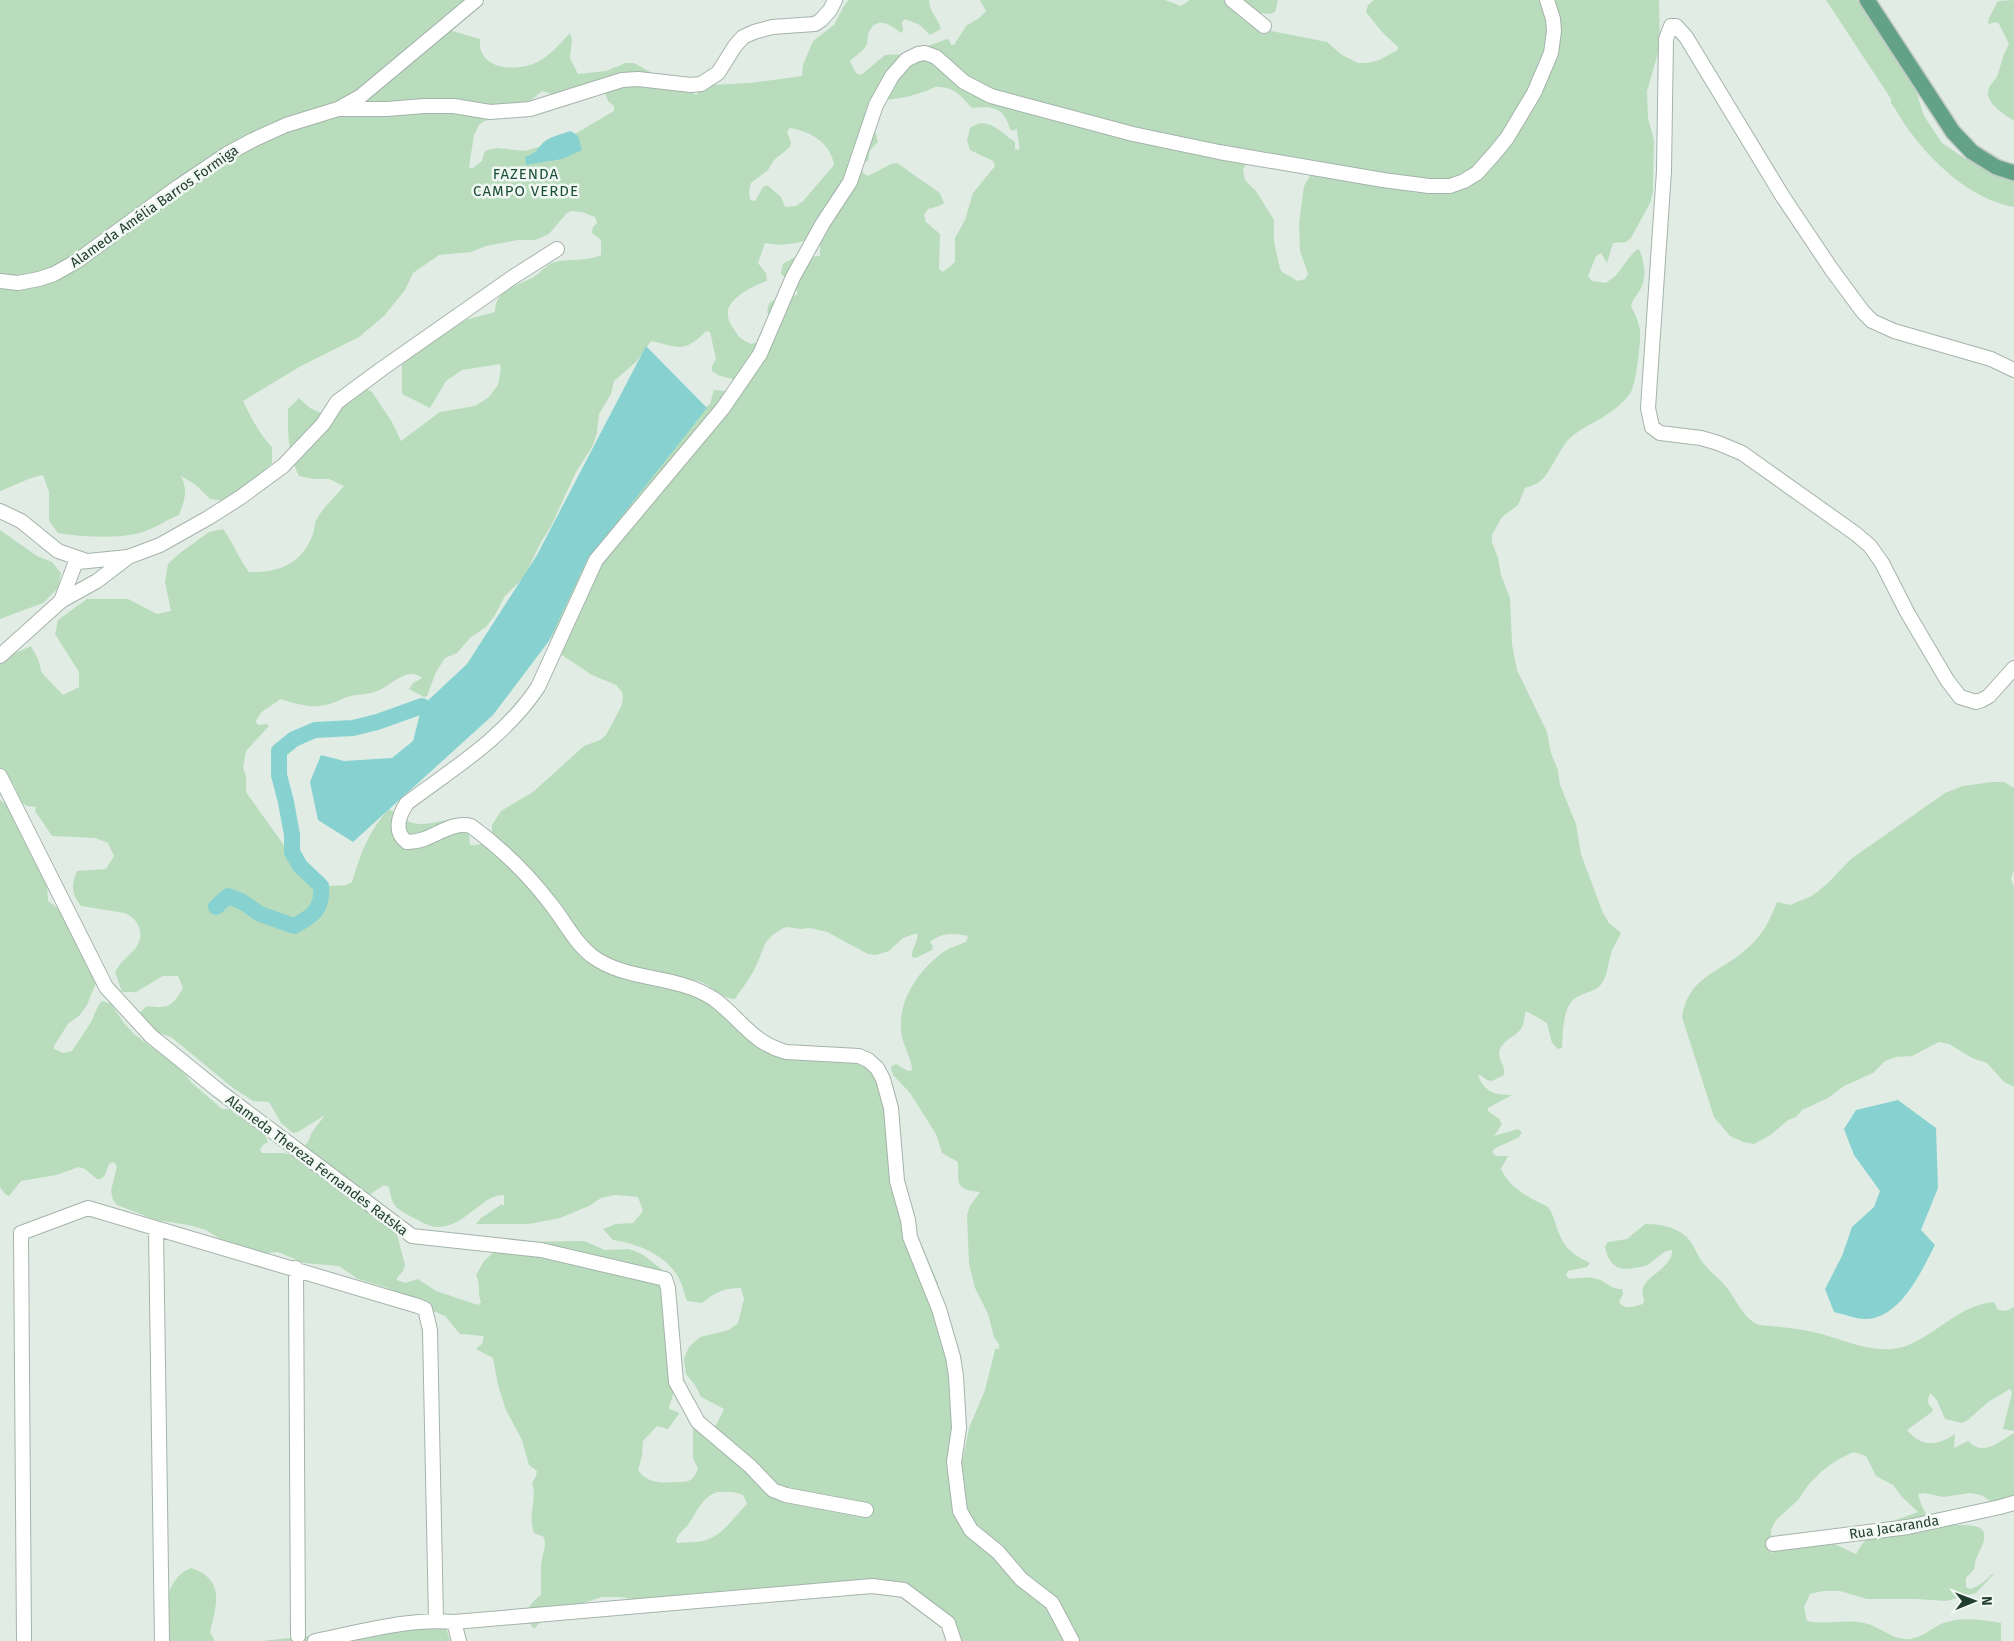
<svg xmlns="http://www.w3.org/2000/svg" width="2014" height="1641" font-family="'Fira Sans',sans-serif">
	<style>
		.green { fill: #b9ddbc; fill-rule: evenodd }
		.water { fill: #87d2d0 }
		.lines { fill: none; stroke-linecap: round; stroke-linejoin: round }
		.river { stroke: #87d2d0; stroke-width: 16 }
		.minor-casing { stroke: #a4b4ab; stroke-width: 16 }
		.major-casing { stroke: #c1c9c5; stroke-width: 18 }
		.minor { stroke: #fff; stroke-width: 14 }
		.major { stroke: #64a287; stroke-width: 15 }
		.labels { text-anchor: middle; stroke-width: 5; stroke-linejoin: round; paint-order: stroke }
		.street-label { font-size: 14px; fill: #213d30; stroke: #f1f8f3 }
		.neighbourhood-label { font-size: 15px; letter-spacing: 1px; fill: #1c4f39; stroke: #f1f8f3 }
	</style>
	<rect width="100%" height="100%" fill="#e1ece5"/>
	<path class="green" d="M0,0H464L449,15L446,29L480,39C480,43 480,48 481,51C490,73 525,70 541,60C553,53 561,42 570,33L572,40L570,58L578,74L606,71L626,63H634L661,78L683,86L696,95L703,87L710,85L750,83L802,76L803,65L813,41L834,25L845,4L849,0H929C930,14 938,17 941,29L930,35L920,25L905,19L902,22L903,31L901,33C891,25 877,15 869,32C867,35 868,40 867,44C864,51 855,56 850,61L856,73L861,75L885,55L907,54L947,39L949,40L951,45H954L966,26L979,18L986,11L980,0H1165L1181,6L1190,0H1278L1275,12L1270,14L1261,13L1257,21L1261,29L1327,42L1342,55L1358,63H1367L1379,60L1398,50V47L1382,32L1366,12L1368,5L1374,0H1659L1660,46L1647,91L1648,118L1654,140L1653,191L1650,203L1631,238L1626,242L1613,243L1607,263L1601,253L1596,256L1588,276L1592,281L1606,283C1609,280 1614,278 1616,275C1624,266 1628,256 1638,249L1640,251C1644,263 1647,275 1641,288C1638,294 1633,299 1631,306C1635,314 1639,322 1640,331C1641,342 1636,383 1631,392C1626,400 1617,408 1609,413C1597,422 1582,427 1570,438C1559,449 1549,476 1539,482C1535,485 1530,486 1525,488L1518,505L1502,517L1492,535V542L1498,558L1501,575L1510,598L1512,644L1517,670L1547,732L1551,753L1558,770L1560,785L1576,824L1581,854L1603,913L1609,923L1621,933C1618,939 1613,947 1611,954C1608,963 1608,974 1602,983C1596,992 1588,991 1579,996C1562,1003 1563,1033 1562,1048L1558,1049L1552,1043L1547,1023L1526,1011C1524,1017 1524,1026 1520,1030C1514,1037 1504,1040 1500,1049C1496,1058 1506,1065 1504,1075L1492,1081L1487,1080L1480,1075H1478C1484,1092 1495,1095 1512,1095L1488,1108V1111L1499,1119L1502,1124L1494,1136L1518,1129L1522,1132L1519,1137L1494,1149L1492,1152L1496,1156H1508L1501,1169C1508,1184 1520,1192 1534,1200C1538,1202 1544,1204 1548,1207C1552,1212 1554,1219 1556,1225C1563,1247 1570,1253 1590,1263L1587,1267L1568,1271L1566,1275L1569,1279C1577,1278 1588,1276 1597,1279C1608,1282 1609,1289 1622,1289L1623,1294L1619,1302C1625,1311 1634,1306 1643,1304L1644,1300C1643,1296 1642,1292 1643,1288C1647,1275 1673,1267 1672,1250C1663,1250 1657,1259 1649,1264C1645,1267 1639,1267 1634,1268C1617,1272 1608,1263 1605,1247L1608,1242L1627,1239L1645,1224C1660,1224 1680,1227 1690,1241C1695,1248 1698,1257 1704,1264C1712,1274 1723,1281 1730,1292C1739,1305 1745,1320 1760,1325C1777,1327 1796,1328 1813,1332C1843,1338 1873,1357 1906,1346C1936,1335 1959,1305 1994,1302L1998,1310L2006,1311L2014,1307V1431L2003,1429L2012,1393L2010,1389L1988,1402L1968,1420L1962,1423L1945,1419L1937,1400L1930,1393C1928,1400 1926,1404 1933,1409L1932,1412L1907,1430C1922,1448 1937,1446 1955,1434L1954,1448L1968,1441C1984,1457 1998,1442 2014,1433V1506L1992,1502L1981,1495L1970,1493L1943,1497L1925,1493L1918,1494C1920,1501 1923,1511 1928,1516C1944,1532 1977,1519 1983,1531C1989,1542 1973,1556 1975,1568L1966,1578V1587L1970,1589C1980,1586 1985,1581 1992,1574H1994L1976,1593L1946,1601L1916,1599H1867L1840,1591H1823L1810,1594L1804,1607L1807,1621C1826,1625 1845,1619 1864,1623C1880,1626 1893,1641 1910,1639C1922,1637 1928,1631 1937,1626C1956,1616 1981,1619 2001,1623V1641H954L955,1631L905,1595L869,1589L643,1601L621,1597H602L553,1613L543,1619L534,1629C521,1613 527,1606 541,1595V1564L545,1545L544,1537L534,1533C527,1513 538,1500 532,1483L536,1476L537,1471L529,1465L522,1440L506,1410L498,1385L493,1358L476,1349L482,1344L484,1336L460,1334L445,1316L410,1301L388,1288L358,1279L339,1266L304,1263L278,1252L254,1254L248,1261H240L231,1255L225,1242L206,1230L189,1225L156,1220L117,1205L113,1200L111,1191L117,1166L113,1162L109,1164L105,1175L101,1179H97L85,1169L79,1167L56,1175L21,1181L9,1196L5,1194L0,1187V800L17,813L47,883L48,901L59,909L96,983L87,1005L80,1015L68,1024L54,1046V1049L63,1053L72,1051L91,1022L99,1004L103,1001L111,1004L124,1023L134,1034L182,1070L191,1082L222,1109H230C241,1123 263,1123 268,1142L263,1145L260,1150L262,1153H284L295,1156L308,1142L312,1132L325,1115L298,1132L293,1133L281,1123L269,1102L253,1101L233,1088L171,1037L148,1029L137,1015L147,1006C168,1009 172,1007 183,988L178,976H163L136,992H122L115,972C120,962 126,959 133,951C146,938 141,920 125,913L81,906C71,893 71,885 77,871L106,869L114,856L108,843L95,838L52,836L35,811L36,807L27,806L21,802L14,785L0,767V660L31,646L38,659L42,673L63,695L79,687V672L55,634L58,620L87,599H128L157,614L171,611L165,582L168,564L180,553L209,532L223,529C233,543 239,559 249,572C279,573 302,564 313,534C315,529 314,523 317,519C323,507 335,497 344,486L329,479H313L299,476C287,452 288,435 288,409L299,398L310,408L323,414L359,384L372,392L392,422L401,441L440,412L475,406L489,397L498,385L501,368L500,364L462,370L446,381L430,408L402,394V362L454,323L495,312C495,289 518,286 532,278C540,274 546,264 555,262C570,258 586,262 601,255V240L592,233L593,227L597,223L595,217L582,212L571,211L566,214L549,234L535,240H518L486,246L471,252L439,255L413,273L405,290L384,316L359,337L301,366L243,401C251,417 259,434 272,447V463L248,485L223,501L210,499L196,485L181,476C188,490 185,500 179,515C167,520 153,529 140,533C115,539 83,537 58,533L49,521V492L43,475C27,478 15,486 0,491ZM935,87C955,87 959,94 972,108C993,106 1004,107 1010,129L1013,131L1017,129C1017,136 1020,144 1019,150L1015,149V142C999,131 987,115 970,128L967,140L970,150L993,161L995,166L973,193L965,220L955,238V262L943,272L939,269L940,234L926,222L924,215L928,209L939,206L944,203L940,193L897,163L891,164L868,176L864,174L859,166L861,164L868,161L870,150L878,142L871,114L876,100C896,100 917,96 935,87ZM603,88L608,101L614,106V111L573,135L526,151L497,148L487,150L484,153L482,161L472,169L469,167L474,135L479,125L484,121L495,119L509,109L530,101L542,91L555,95ZM790,128C810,131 831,143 834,165L803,201L796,206L785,207L781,197L767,185L763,187L755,201L750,200L749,191L751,183L768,170L774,160L790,147L791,142L787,132ZM1250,159L1319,165L1327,163V165L1310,176L1304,186L1299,223L1300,251L1308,274L1305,279L1298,281L1282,272L1280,268L1274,242V220L1256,191L1245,180L1243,169ZM820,237V256L793,258L783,264L781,273L797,291L798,294C790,299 783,297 775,300C763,304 769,315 769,324C769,329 766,335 764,340L751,344C742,340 739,338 734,329C730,324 727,318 728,311C729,298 756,284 767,281L766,273L758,263L765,243L781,245L796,243ZM706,331L710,332L716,359L712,366V371L718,375L732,379L736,385L725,391L714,390L710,404L706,407L690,406L546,613L550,635L562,655L592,675L616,685L622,692L623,698L621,707L606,735L600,740L584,746L533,792L501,811L492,825V838L490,842L476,845H470L468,825L464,818C447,817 430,827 413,823C404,821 396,814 389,809C369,830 360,855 352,882L346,885L329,886L315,879L293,858L246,792V776L243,768L246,751L269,726L266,724L259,725L256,723C258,710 272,707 280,699C294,703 311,709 325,705C333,704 340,699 347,697C357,694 368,695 377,691C390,687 407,665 422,678L413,683L409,689L424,697L427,696L436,672L445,658L457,653L470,638L486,627L495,615L505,596L524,577L541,542L551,526L576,472L592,447L597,433L599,414L611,394L614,381L636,362L651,341C679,347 684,354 706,331ZM786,927L801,929L810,928L827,932L868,954L876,955L889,951L903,938L917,933C919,942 911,948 912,957L916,958L932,950L933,946L930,942C942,932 954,933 968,936L966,942C959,945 951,947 945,951C920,968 899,998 901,1029C901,1044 912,1057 912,1070L908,1071L896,1064L892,1066L891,1069L893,1075L910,1093L936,1134L942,1153L958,1162C958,1186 956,1189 980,1192L970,1206L967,1215L969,1264L975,1288L988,1314L994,1337L999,1344V1349H996V1346L985,1390L969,1428L963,1458L960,1463L938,1283L912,1224L902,1196L883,1082L870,1068L850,1060L761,1049L717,1007L683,981C707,975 716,998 735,999C742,988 751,977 756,966C766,945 762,939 786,927ZM384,1185L389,1187C393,1208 395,1208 414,1218C420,1221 428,1226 435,1227C464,1229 483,1193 504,1195V1206L502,1204L481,1218L476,1224H529L560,1218L589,1206L601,1198L615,1195L638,1197L643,1211L633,1223L616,1224L603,1229L613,1240C635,1243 661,1253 675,1272C681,1279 684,1293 687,1301L702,1303C715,1292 725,1288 741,1288L744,1299L738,1323L729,1330L700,1337L689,1347L684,1359L686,1374L695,1385L701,1397L724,1409L714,1429L693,1424V1458L698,1469C696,1472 695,1476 692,1479C688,1482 682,1482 677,1482C663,1483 647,1484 638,1470L642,1456L643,1441L657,1426L668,1429L679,1414L678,1412L671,1410L669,1408L676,1384L665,1272L642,1254L629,1249L605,1250L584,1241L520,1242L495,1251L484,1261L476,1275C481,1284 477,1293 481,1302L478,1305L436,1291L418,1279L405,1283L397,1280V1278L403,1271L405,1265L396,1231L371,1202L369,1195ZM1854,1452L1866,1456L1876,1476L1893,1485L1902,1497L1918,1512C1890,1522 1871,1527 1856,1554C1841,1547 1807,1529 1792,1536C1784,1541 1780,1551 1771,1553V1530L1776,1520L1798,1500L1809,1484L1823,1470L1839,1459ZM717,1492H733L743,1495L747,1504C736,1515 724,1533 709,1539C700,1543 688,1542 678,1543L676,1541C677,1534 683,1531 688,1525C697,1512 701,1498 717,1492Z
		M1826,0H1857L1915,88L1924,116L1942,143L1966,159L1991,170L2014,175V207C1970,199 1933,163 1908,129C1902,121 1897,111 1891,103V99Z
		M2014,0V121C2004,114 1983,102 1989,88C1991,83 1996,80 1998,74C2002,62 2002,57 2009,44L1999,24L1996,22L1988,24L1989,18L1998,1Z
		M0,530L37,556L52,562L61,573L58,588L43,603L0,619Z
		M1992,782H2004L2014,788V870L2011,878L2014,888V1087L2004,1082L1987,1063L1972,1058L1949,1044L1939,1042L1912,1056L1896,1057L1885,1061L1873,1073L1844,1086L1828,1098L1802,1110L1796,1117L1788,1120L1772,1134L1754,1144L1743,1142L1730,1136L1714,1117L1682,1017C1688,978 1716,974 1743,952C1761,938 1769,923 1777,902L1790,905L1812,896L1827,884L1851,859L1945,793L1963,786Z
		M191,1568C225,1579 217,1604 210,1632L215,1641H162C164,1617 163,1579 191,1568Z
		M398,1619L446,1628L450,1641H262L328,1634Z"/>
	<path class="water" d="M571,131L578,136L582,150L562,159L526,165L525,157C538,152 535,151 544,142C551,136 562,134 571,131Z
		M646,346L707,408L587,560L549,641L493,715L353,842L318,820L310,782L321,755L344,761L392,758L413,741L422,706L467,664L537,555Z
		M1898,1100L1936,1128L1938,1188L1921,1230L1935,1245C1921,1272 1900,1319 1865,1319C1855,1319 1844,1314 1834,1312L1825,1289L1842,1256L1852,1227L1874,1207L1880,1191L1854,1155L1844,1129L1856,1110Z"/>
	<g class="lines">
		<path class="river" d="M216,907L228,896L241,901L260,914L294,926C313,916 323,909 321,886L300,866L292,852V835L286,802L279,775V751L294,739L315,730L353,728L377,722L422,706"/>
		<g class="minor-casing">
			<path id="minor" d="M1232,0L1264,26
				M340,109H387L424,106H454L490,112L530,109L622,80L638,79L691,85L701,84L718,73L735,46L743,37L754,32L772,27L815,24L821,20L830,10L835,0
				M0,281L18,283L39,279L54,274L77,261L178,187L227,154L253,140L286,125L338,109L361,96L476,0
				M2014,370L1991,359L1894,331L1872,321L1863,312L1832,270L1783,197L1686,37L1676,26H1671L1666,39L1664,171L1648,408L1652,427L1660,433L1701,438L1718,443L1742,453L1856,534L1870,546L1882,563L1907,612L1947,680L1960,697L1976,702L1982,700L1989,696L2014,668
				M0,511L21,521L58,551L87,561
				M61,601L75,564L78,562L128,557L160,545L208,518L241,497L283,466L323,424L337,402L383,368L513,277L557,249
				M0,656L61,601L97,581L127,558
				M0,776L106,987L151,1036L219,1091L412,1236L541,1250L665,1279L668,1288L676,1382L698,1422L750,1466L773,1490L786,1495L866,1510
				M156,1228L162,1641
				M296,1268L298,1636
				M1773,1544L1908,1527L2000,1507L2014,1503
				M454,1622L872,1586L904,1590L948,1623L954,1641
				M24,1641L21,1233L88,1208L418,1306L425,1309L430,1330L436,1620
				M315,1641C361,1632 408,1618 454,1622L459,1641
				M1072,1641L1052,1603L1021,1579L998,1552L971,1530L960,1511L954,1462L959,1428L956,1376L953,1357L939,1309L910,1237L908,1220L897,1181L891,1108L883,1079L877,1068L868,1060L859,1056L786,1052C752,1043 740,1018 714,999C677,974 627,982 592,956C574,942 564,920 550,903C527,873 501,848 471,826C448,820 431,843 407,842C393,832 399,815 407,803C454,768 505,737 538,687L596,560L723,408L760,354L793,277L823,223L850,182L876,105L892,76L906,60L918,54L925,53L936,57L964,82L991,96L1133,134L1219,152L1383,180L1429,186H1450L1464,181L1477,173L1494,154L1507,138L1534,93L1551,53L1554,31L1553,19L1547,0"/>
		</g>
		<g class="major-casing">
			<path id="major" d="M1867,0L1953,132L1972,152L1996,167L2014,173"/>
		</g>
		<use href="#minor" class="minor"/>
		<use href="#major" class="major"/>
	</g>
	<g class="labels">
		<g class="street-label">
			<text transform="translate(154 206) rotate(-35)" y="5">Alameda Amélia Barros Formiga</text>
			<text transform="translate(317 1165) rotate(37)" y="5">Alameda Thereza Fernandes Ratska</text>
			<text transform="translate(1894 1527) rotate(-9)" y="5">Rua Jacaranda</text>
		</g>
		<g class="neighbourhood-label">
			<text x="526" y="179">FAZENDA<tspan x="526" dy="17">CAMPO VERDE</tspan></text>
		</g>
	</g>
	<g transform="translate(1974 1601) rotate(89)" stroke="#f1f8f3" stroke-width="4" paint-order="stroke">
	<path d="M0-4L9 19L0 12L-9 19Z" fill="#213d30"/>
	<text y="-8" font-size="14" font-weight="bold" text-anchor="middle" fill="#213d30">N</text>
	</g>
</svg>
